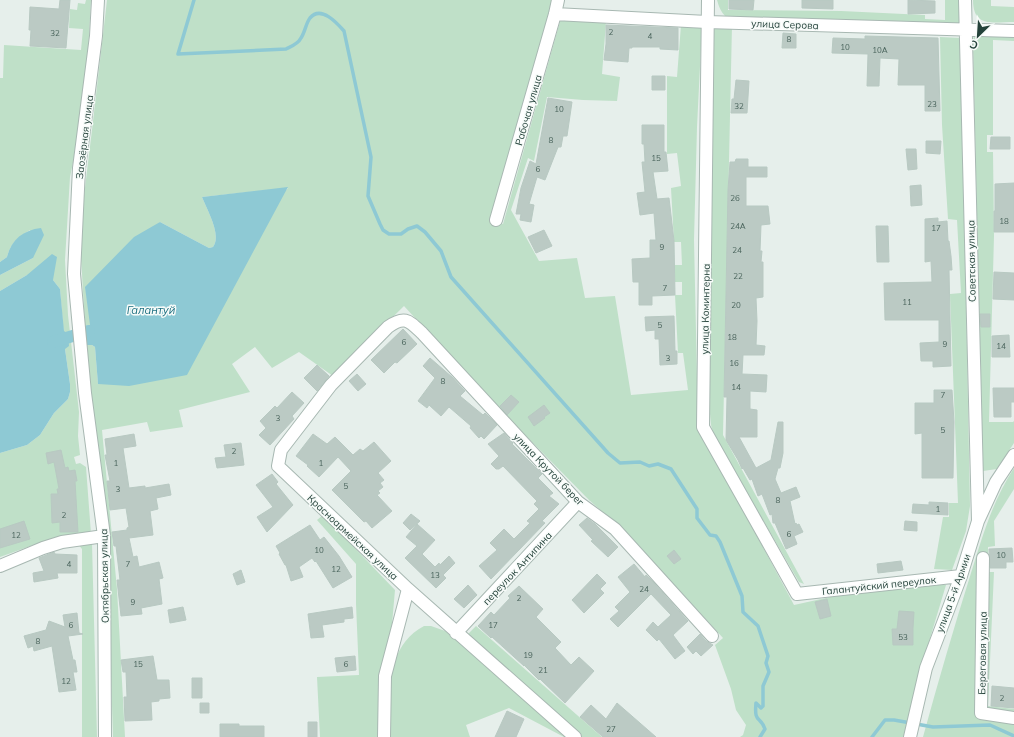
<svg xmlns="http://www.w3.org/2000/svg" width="1014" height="737" font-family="Mulish,sans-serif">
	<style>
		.green { fill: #bfe0c8 }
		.water { fill: #8ec9d4 }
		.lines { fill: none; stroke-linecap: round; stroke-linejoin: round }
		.stream { stroke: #8ec9d4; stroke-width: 3.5 }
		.canal { stroke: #8ec9d4; stroke-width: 12 }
		.building { fill: #bbcac4; stroke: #b8c9c2 }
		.minor-casing { stroke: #a8b8b2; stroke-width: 14 }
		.minor { stroke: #fff; stroke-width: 12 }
		.labels { text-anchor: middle; stroke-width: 3; stroke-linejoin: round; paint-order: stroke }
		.number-label { font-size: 8px; fill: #4a645c }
		.street-label { font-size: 10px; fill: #24423a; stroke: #f7fbf9 }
		.water-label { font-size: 11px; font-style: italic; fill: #1c6f80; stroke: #f7fbf9 }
	</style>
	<rect width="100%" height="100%" fill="#e6efeb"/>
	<path class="green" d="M86,0H91L88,54L77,143L70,177L65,260L68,315L79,412L78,436L80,455L74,457L76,464L80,463L86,467L91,534L36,544L0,557V453L27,445L40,435L54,413L68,399L70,392V384L65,349L60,289L53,280L27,275L0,291V275L33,258L30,230C18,238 11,242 7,257L0,262V78H3L4,45L81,50L83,29L69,28L70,9L77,10L78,3L85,4Z
		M107,0H553L490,219L503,224L561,18L606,22L602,74L620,77L617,101L583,100L547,97L534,161L528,158L511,210L539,261L577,258L585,298L615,296L631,395L688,390L683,353H678L675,295H682V282H675V265H682L681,242H674L671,188L681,186L677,153L667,154V76L677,77L681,25L702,26L697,127L694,240L698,423L706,441L794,605L853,592L925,582L946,585L925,655L906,737H740L743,735L746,725L736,710L731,689L715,645L723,638L630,536L589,500L486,395L404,306L333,376L299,352L272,368L255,347L232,364L250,392L179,410L183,427L150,432L147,422L102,430L117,589L125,737H113L109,612L87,345H92L95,347L98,384L288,188L202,197C207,210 222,235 213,247L209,248L160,222L90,325L85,326L80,239L83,204L92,130Z
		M717,0H728V10L841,11L925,15V19L945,20V0H943H962L961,21L958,24L726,17C721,12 719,7 717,0Z
		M973,0H991V6L1014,7V22C993,22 973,28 973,0Z
		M732,25L723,435L804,584L799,582L721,448L715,439L711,425L706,369L713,29L717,26Z
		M1014,33V41L993,40V135H987V152H993L994,236L989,422H1013L1014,421V443L997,469L983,471L973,42L974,35Z
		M940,37L961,38L970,506L966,531L952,570L934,569L943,517H949V503H958L950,294L961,293L957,220L948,219L942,125Z
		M1014,468V489L994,521L995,546L988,547L989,572H994L988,706L1014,709V737H923C938,682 954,627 971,573C983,535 992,502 1014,468Z
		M323,515L395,590L392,624L380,674L378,737H320L317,677L359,675L356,604V564L317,520Z
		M77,543H92L97,737H82V549Z
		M424,626H431L448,632L570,737H564L509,708L466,725L470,737H390C390,698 383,648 424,626Z
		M476,626L602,737H579L466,636Z"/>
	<path class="water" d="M288,187L187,375L129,386L98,384L95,347L92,345H87L85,326L90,325L85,287L134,237L160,222L209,248L213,247C222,235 207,210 202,197Z
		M41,228L44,235L33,258L0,275V262L7,257C11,240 23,230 41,228Z
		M52,254L57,257L53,280L60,289L64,331L68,334L69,346L65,349L70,384V392L68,399L54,413L40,435L27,445L0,453V291L27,275Z"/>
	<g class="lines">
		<path class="stream" d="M194,0L178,54L286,49C292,46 298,44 301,38C305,32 306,23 310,18C321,5 337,23 344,31L371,157L368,196L380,224L383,230L389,234H401L408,229L417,226L425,232L441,251L451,277L608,453L620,463L640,462L649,466L658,464L671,469L697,509V518L710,535L716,536L720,542L742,596L743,612L758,626L768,656L766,663L769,672L763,686V706L761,708L756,703C754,724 760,715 765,729L760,737
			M872,737L885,720H894L933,727L990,725L1014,736"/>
		<path class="canal" d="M53,342L89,331"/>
	</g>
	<path class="building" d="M60,0H70L66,48L30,46L31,30H29L30,7L59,9Z
		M729,0H754L753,10L729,9Z
		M802,0H833V9L802,8Z
		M908,0L935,1V13L908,14Z
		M606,25L678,28V50L660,49V47H632V48H629L628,62L604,60L606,44Z
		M783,33L796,34V48H782Z
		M865,36L938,38L940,111H925V85H898L899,59L880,58L879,86H867L868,54L832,53L833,38L865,39Z
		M652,76H665V90H652Z
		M736,80L749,81L747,113H731L732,99H734Z
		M548,98L572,102L567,136H563L561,147H558L545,180L537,177L529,204L534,205L531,222L520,220L521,214H516L521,188L530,161L536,164Z
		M642,125H664V152H666L668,171L653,172L657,199L669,198L674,241L675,295L652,296V305H639V282H633L632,259L650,258V240H656L654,213L640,215L637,193L645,192L642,162H645L644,144H642Z
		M991,137H1010V149H990Z
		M926,141H941L940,154L926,153Z
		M906,149H916L917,169L908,170Z
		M736,159H748V167H767V177H746V206H768L770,224L761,225L760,251H762L761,262H763V297L756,298L757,321L756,345L765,346L764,355H743L742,374L767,375L766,392L750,391V409L757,410V437H739L756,468L771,460L778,422H783V453L780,468H778L775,479L781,493L796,487L800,497L790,501L795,524L796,523L797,525L799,524L803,532L794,536L797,544L786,549L775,523H773L772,514L770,515L762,494L758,496L752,479L750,480L743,468L742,469L738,460L726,440L727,397H724L728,190L730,162H735Z
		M1014,183V232H994V211H995V184Z
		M921,185L922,205L911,206L910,186Z
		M938,218V222L947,221L948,241H949L951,256L952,270H949L951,366L933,367V361H921L920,343L939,342V320H885L884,283L932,282L931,261L925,262V219Z
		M876,226H888L889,262H877Z
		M544,230L552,246L536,253L528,237Z
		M994,272L1014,273V300L993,299Z
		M980,314H990V327H981Z
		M674,316L675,351H677V364L660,365L659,339H655V330L646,331L645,317Z
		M403,329L417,344L397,363L395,362L384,373L371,360Z
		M1009,335L1010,357H992V336Z
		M430,358L452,377L465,391L460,396L483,415L485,413L497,425L484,439L481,436L479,438L470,428L471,426L449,407L441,416L429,405L427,408L418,401L435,378L423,366Z
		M317,365L329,376L317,391L304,378Z
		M357,374L366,384L358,391L349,381Z
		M993,388H1014V402H1011V417H994Z
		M934,390H952L954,422L953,478H922V433L915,434V403H934Z
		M292,392L304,403L292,416L294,419L270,445L259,435L266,428L260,421L275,406L277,408Z
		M511,395L519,402L507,415L500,406Z
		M544,405L550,413L544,417L545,418L534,426L528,417Z
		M504,433L513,443L512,444L542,474L538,478L553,493L549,496L559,504L542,521L545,523L491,579L479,566L497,550L490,543L504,529L514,539L530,523L527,521L539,509L534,504L537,501L503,466L499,469H496L491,464L499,456L488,444Z
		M134,434L136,446L123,448L129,488L145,486V488L169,484L171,495L156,498L158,509L150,511L153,535L129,538L133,557L137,556L139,567L159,562L163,578L159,579L162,604L141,608L142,614L121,616L117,580H120L116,546H114L112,532L127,530V528L129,527L126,508L110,510L107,481H110L105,455H107L105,439Z
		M313,434L327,444L335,437L353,455L360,449L363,451L374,442L391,461L378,473L384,480L380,483L383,487L378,491L380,493L377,495L392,511L372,528L366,521L364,522L332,490L351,471L338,457L319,477L307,466L308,465L296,456Z
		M241,443L244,465L217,468L215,458L226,457L224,445Z
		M61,450L65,468L68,467L69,471L75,470L77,481H75L78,532H60V522L52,523L51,494H58L57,489H59L54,462L48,464L46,453Z
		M272,474L278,482L276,484L293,505L267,532L257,517L273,507L256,485Z
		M929,502L948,503V515L912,513L913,504L929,505Z
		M411,514L420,521L410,530L403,523Z
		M587,518L595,524L618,547L608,557L591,541L593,540L579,525Z
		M24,521L30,539L0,548V529Z
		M905,521L917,522V531L904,530Z
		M417,524L435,540L422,554L435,567L439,563L440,565L449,556L455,563L443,575L446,578L436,588L405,558L417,546L406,537Z
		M310,525L320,540L324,537L339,556L352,577L333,588L316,561L315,562L312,558L299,567L303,577L291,581L286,565H285L279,554L280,553L276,546Z
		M1012,548L1013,562H1006V568H990L989,549Z
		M674,550L681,559L674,564L667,556Z
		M54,552L55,554L77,555V573H57L58,578L34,582L33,573L44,571L39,558Z
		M901,561L903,570L878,573L877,564Z
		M634,564L645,577L646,575L654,583L688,621L673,635L685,651L675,659L659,639L657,641L646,630L653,622L658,627L671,615L651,594L618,627L610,619L619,611L615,607L630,592L618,577Z
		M241,570L245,582L237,585L233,574Z
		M597,574L606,583L600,589L604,593L584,613L572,600Z
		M468,585L477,595L464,608L454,599Z
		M519,586L543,609L536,617L561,642L555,648L571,665L579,657L594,671L565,703L540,679L539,680L524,665V666L492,637L491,638L478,626L491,612L494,615L510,598L508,596Z
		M827,599L831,616L820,619L815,602Z
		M183,607L186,620L170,623L168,610Z
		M352,607L353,618L344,619V622L322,625L324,637L311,638L308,614Z
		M899,611L914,612L913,628V645H893L892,629H897Z
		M77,613L79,633L83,634L68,636L73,660H75L77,672H73L76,690L59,692L52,646L34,651L33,646L28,648L24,636L46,630L49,621L65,627L63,615Z
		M700,634L706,641L713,645L701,656L696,651L693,654L687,647Z
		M153,656L157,680H169L170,698L159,699V701L151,702L152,720L125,721L124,697H127L126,672H123L121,660Z
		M355,656L356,670L337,672L335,658Z
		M192,678H202V698H192Z
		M992,686L1014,688V708L991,706Z
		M200,703H209V713H200Z
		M617,703L656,737H603L580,717L591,705L606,719Z
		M507,711L524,719L516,737H495Z
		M308,722H317V737H308Z
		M220,724H239V726H264V737H220Z"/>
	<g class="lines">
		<g class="minor-casing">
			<path id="minor" d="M98,0L96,36L79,168L74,274L85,393L104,536L105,737
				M708,0L703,427L797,594L961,576
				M965,0L978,521
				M555,14L707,22L1014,31
				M496,220L555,14L558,0
				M983,558L981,713L1014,718
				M0,566L43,548L62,542L104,536
				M456,633L578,502
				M384,737L385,676L408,589
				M575,737L408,589L278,466L281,450L331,385L388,327C405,315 409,321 422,333L578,502L615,529L712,636
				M910,737L926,668L961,576L978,521L996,482L1014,455"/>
		</g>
		<use href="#minor" class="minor"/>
	</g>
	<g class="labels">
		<g class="number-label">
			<text x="611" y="35">2</text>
			<text x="55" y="36">32</text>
			<text x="650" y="39">4</text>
			<text x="789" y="42">8</text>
			<text x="845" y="50">10</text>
			<text x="880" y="53">10А</text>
			<text x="932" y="107">23</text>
			<text x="739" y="109">32</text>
			<text x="559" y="112">10</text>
			<text x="551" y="143">8</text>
			<text x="656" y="161">15</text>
			<text x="538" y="172">6</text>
			<text x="735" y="201">26</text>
			<text x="1004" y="224">18</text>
			<text x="738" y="229">24А</text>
			<text x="936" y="231">17</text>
			<text x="662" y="250">9</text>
			<text x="737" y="253">24</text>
			<text x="738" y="279">22</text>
			<text x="665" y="291">7</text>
			<text x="907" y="305">11</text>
			<text x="736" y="308">20</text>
			<text x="660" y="328">5</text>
			<text x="732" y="340">18</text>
			<text x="404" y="345">6</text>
			<text x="945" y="347">9</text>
			<text x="1001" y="349">14</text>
			<text x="668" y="361">3</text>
			<text x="734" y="366">16</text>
			<text x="443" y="384">8</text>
			<text x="736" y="390">14</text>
			<text x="943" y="398">7</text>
			<text x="278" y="421">3</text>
			<text x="943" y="433">5</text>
			<text x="234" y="454">2</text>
			<text x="116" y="466">1</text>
			<text x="321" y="466">1</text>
			<text x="346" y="489">5</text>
			<text x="118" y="492">3</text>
			<text x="778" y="503">8</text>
			<text x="938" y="512">1</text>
			<text x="64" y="518">2</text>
			<text x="789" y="537">6</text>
			<text x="16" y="538">12</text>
			<text x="319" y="553">10</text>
			<text x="1001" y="558">10</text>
			<text x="69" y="567">4</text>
			<text x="128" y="567">7</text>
			<text x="336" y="572">12</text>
			<text x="435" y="578">13</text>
			<text x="644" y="592">24</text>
			<text x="519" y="601">2</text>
			<text x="133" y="605">9</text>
			<text x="71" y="628">6</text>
			<text x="493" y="628">17</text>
			<text x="903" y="640">53</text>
			<text x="38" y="644">8</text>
			<text x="528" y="658">19</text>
			<text x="138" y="667">15</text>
			<text x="346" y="667">6</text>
			<text x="543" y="673">21</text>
			<text x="66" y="684">12</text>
			<text x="1002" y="701">2</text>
			<text x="611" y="732">27</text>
		</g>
		<g class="street-label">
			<text transform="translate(785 24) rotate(2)" y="4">улица Серова</text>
			<text transform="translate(528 110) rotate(-74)" y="4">Рабочая улица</text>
			<text transform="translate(84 137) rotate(-83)" y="4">Заозёрная улица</text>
			<text transform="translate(971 261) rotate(-91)" y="4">Советская улица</text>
			<text transform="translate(705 309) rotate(-89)" y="4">улица Коминтерна</text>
			<text transform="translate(549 469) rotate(46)" y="4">улица Крутой берег</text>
			<text transform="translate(353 537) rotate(43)" y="4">Красноармейская улица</text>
			<text transform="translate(517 568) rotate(-47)" y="4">переулок Антипина</text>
			<text transform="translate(104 576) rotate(-91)" y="4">Октябрьская улица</text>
			<text transform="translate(879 585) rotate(-6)" y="4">Галантуйский переулок</text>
			<text transform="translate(953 593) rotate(-70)" y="4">улица 5-й Армии</text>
			<text transform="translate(982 653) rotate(-89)" y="4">Береговая улица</text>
		</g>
		<g class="water-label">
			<text x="151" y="314">Галантуй</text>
		</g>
	</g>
	<g transform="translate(978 36) rotate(205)" stroke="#f7fbf9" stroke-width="3" paint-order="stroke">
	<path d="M0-3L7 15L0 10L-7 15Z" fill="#24423a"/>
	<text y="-6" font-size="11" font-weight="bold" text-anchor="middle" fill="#24423a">С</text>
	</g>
</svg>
